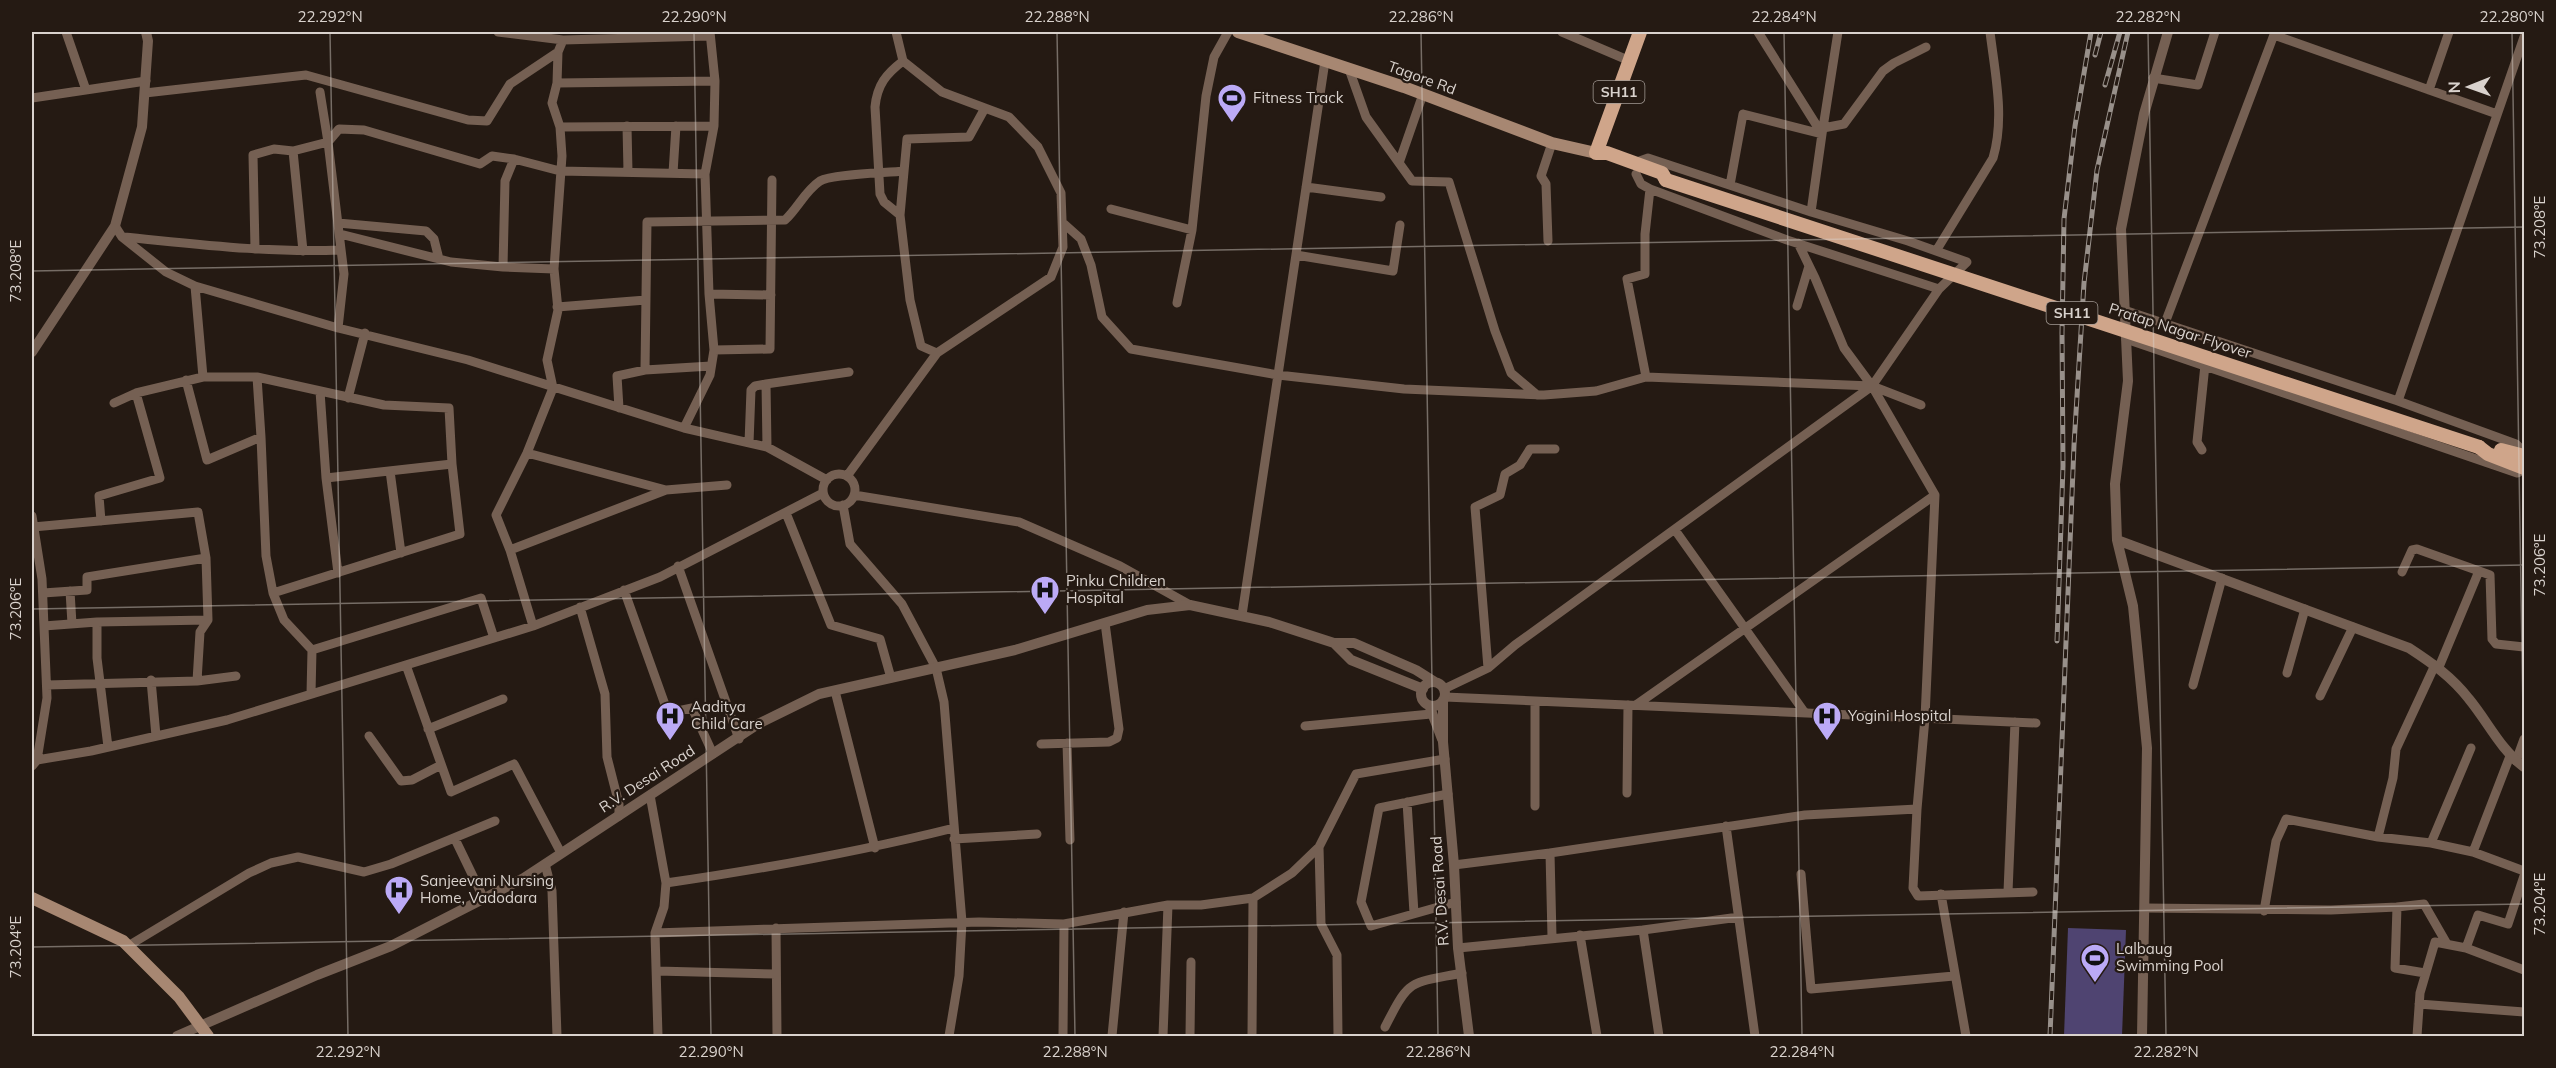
<svg xmlns="http://www.w3.org/2000/svg" width="2556" height="1068" font-family="Mulish,sans-serif">
	<style>
		.water { fill: #4f4471 }
		.lines { fill: none; stroke-linecap: round; stroke-linejoin: round }
		.minor { stroke: #756053; stroke-width: 9 }
		.tertiary { stroke: #756053; stroke-width: 10 }
		.secondary { stroke: #a78772; stroke-width: 12 }
		.primary { stroke: #cfa58a; stroke-width: 14 }
		.rail-casing { stroke: #98908a; stroke-width: 5 }
		.rail { stroke: #251a13; stroke-width: 3; stroke-dasharray: 9; stroke-linecap: butt }
		.primary-bridge { stroke: #cfa58a; stroke-width: 14 }
		.ticks { fill: none; stroke: #d9d2cd; stroke-width: 1.5; stroke-opacity: 0.45 }
		.labels { text-anchor: middle; stroke-width: 4.5; stroke-linejoin: round; paint-order: stroke }
		.shield { fill: #251a13; stroke: #a39b95; stroke-width: 1.5 }
		.shield-label { font-size: 14px; font-weight: bold; fill: #d9d2cd }
		.street-label { font-size: 15px; fill: #d9d2cd; stroke: #251a13 }
		.poi-label { font-size: 15px; fill: #d9d2cd; stroke: #251a13; text-anchor: start }
		.neatline { fill: none; stroke: #d9d2cd; stroke-width: 2 }
		.ticks-label { font-size: 15px; text-anchor: middle; fill: #d9d2cd }
	</style>
	<rect width="100%" height="100%" fill="#251a13"/>
	<path class="water" d="M2068,928L2126,930L2122,1036H2064Z"/>
	<g class="lines">
		<path class="minor" d="M66,32L86,90
			M498,32L563,40L710,36
			M1562,32L1630,61
			M1758,32L1822,134L1811,212
			M2274,35L2497,114
			M1346,68L1349,69L1366,117L1412,181L1449,182L1495,331L1511,373L1537,395
			M2153,78L2198,85L2215,32
			M557,83L715,81
			M2429,90L2449,32
			M145,93L306,75L468,120L487,121L510,84L558,52
			M32,98L146,81
			M627,126L628,172
			M560,127L714,126
			M1823,128L1844,124L1883,71L1894,63L1926,47
			M293,151L303,251
			M514,159L560,171L705,174
			M1399,163L1423,94
			M673,173L676,126
			M1636,174L1641,184L1650,189L1787,240L1939,289
			M1730,185L1743,114L1822,134L1838,32
			M1306,187L1381,197
			M1111,209L1192,230L1206,96L1214,57L1228,32
			M900,215L884,202L880,194L875,107C877,85 886,74 903,61
			M1062,222L1081,239L1091,265L1102,317L1131,349L1278,375L1404,389L1544,395L1596,391L1646,377L1872,386L1921,405
			M338,223L426,231L434,239L439,259
			M115,226L122,237L166,272L195,286L338,328L468,360L684,428L767,447L827,480
			M124,237C196,244 267,253 340,250
			M1548,241L1546,184L1541,176L1552,143
			M1798,243L1815,278L1844,348L1872,386L1935,495L1925,718L1917,809L1913,888L1918,896L2033,892
			M255,249L253,155L274,149L293,151L328,142L320,92
			M1936,251L1993,158C2005,118 1995,73 1990,32
			M1296,255L1393,271L1400,225
			M503,267L554,269
			M709,294L771,295
			M1177,303L1192,230
			M1797,306L1809,266
			M557,307L646,300
			M2124,310L2398,401L2516,444L2524,452
			M2165,323L2275,32
			M338,328L344,274L328,142L339,129L364,130L480,164L492,156L514,159L505,181L503,267L451,262L340,234
			M2126,339L2517,473L2524,470
			M714,350L770,349L772,180
			M937,353L921,346L910,300L900,215L907,139L969,137L985,108
			M645,370L711,366
			M203,377H257L384,405L449,408L452,464L460,534L273,593L266,556L261,437
			M1646,377L1627,279L1645,274V234L1650,189
			M186,380L207,460L261,437L257,377
			M320,391L326,478L338,573
			M348,398L365,333
			M2398,401L2524,37
			M114,403L136,393L203,377L195,286
			M619,408L617,376L645,370L647,222L785,220C798,208 805,191 820,181C832,174 887,173 904,171
			M684,428L710,375L714,350L709,294L705,174L714,126L715,81L710,32
			M749,443L751,390L755,386L766,384
			M767,447L766,384L849,372
			M2202,450L2197,442L2205,365
			M527,453L666,490L727,485
			M390,471L401,553
			M823 490a16 16 0 1 1 32 0a16 16 0 1 1-32 0Z
			M847,476L937,353L1051,277L1063,247L1061,193L1038,147L1009,117L942,92L903,61L896,32
			M326,478L452,464
			M854,495L1019,522L1120,566L1190,605
			M843,505L850,544L902,604L936,668L944,702L962,922L959,976L949,1036
			M786,513L831,625L880,639L891,678
			M32,516L42,579L47,698L37,760L32,766
			M101,521L99,496L160,478L136,393
			M33,527L198,512L206,558L208,620L200,632L197,681
			M1675,530L1805,713
			M510,550L666,490
			M678,566L739,739
			M2479,571L2490,575L2492,639L2496,644L2524,647
			M2402,572L2412,550L2417,549L2479,571L2439,667
			M624,590L668,713L692,708L713,754
			M70,591L72,624
			M43,593L87,590V577L206,558
			M273,593L284,620L312,650
			M580,607L605,694L607,757L619,804V816
			M1242,615L1325,61
			M97,622V658L108,747
			M44,626L97,622L208,620
			M533,626L510,550L496,515L527,453L553,388L547,360L558,310L554,269L562,156L560,127L552,103L557,83L558,52L563,40
			M406,665L451,792L514,764L561,853
			M1488,668L1475,507L1500,495L1505,474L1520,465L1530,449H1555
			M2287,673L2305,609
			M151,680L156,736
			M47,685L197,681L236,676
			M2193,685L2222,578
			M1444,689L1488,668L1515,645L1872,386L1939,289L1967,262L1908,241L1811,212L1648,158L1634,163
			M835,691L875,848
			M311,694L312,650L481,598L494,638
			M2320,696L2353,627
			M1445,697L2036,723
			M1535,701V806
			M1636,705L1935,495
			M1305,726L1431,714
			M428,729L503,699
			M369,736L401,781L412,780L441,765
			M1067,743L1070,840
			M1041,744L1109,742L1117,738L1119,729L1105,623
			M37,760L91,751L227,720L533,626L660,577L823,493
			M2516,761L2524,739
			M1627,793L1628,705
			M1448,794L1379,808L1361,902L1371,926L1456,902
			M650,795L666,883L664,907L655,933L658,1036
			M1407,802L1414,913
			M1726,826L1755,1036
			M2378,837L2393,778L2396,749L2435,665
			M455,839L483,897
			M954,839L1037,834
			M2431,843L2471,748
			M1319,847L1321,924L1337,955L1338,1036
			M2473,852L2510,756
			M545,864L552,891L557,1036
			M1454,865L1550,853
			M1801,874L1811,989L1954,976
			M666,883C763,869 858,852 954,828
			M2008,892L2015,722
			M1941,894L1966,1036
			M2397,907L2424,904L2447,944
			M2145,908L2331,910L2397,907L2395,968L2425,973
			M2264,911L2276,841L2286,819L2378,837L2431,843L2473,852L2524,871
			M776,928L777,1036
			M1643,930L1659,1036
			M655,933L979,922L1064,924L1168,905H1201L1253,898L1292,873L1319,847L1356,774L1445,759
			M1580,935L1597,1036
			M1552,937L1550,853L1805,815L1917,809
			M128,946L249,873L271,863L298,857L364,872L391,864L495,821
			M1458,948L1643,930L1739,917
			M2466,948L2478,915L2508,924L2524,876
			M657,971L776,974
			M2419,1004L2524,1012
			M1385,1027C1410,978 1408,984 1462,973
			M1063,1036L1064,924
			M1112,1036L1124,912
			M1163,1036L1168,905
			M1190,1036L1191,962
			M1252,1036L1253,898
			M2417,1036L2420,993L2435,942L2466,948L2524,970"/>
		<path class="tertiary" d="M32,352L115,226L142,127L148,41L146,32
			M2117,540L2409,648C2432,663 2452,677 2469,699C2488,722 2500,749 2524,767
			M1334,643L1351,660L1423,689
			M1421 694a12 12 0 1 1 24 0a12 12 0 1 1-24 0Z
			M1443,700V742L1454,865L1458,948L1469,1036
			M1429,705L1442,739
			M177,1036L317,975L391,946L524,878L758,724L819,694L1015,650L1147,610L1190,605L1269,622L1334,643H1354L1416,670L1435,682
			M2142,1036L2147,748L2133,606L2117,540L2115,484L2128,381L2121,229L2144,114L2168,32"/>
		<path class="secondary" d="M1238,32L1404,87L1552,143L1596,153
			M32,898L123,941L179,997L208,1036"/>
		<path class="primary" d="M1596,153L1640,32
			M1596,153H1607L1662,173L1666,180
			M2479,447L2488,454L2524,468
			M2501,450L2524,456"/>
		<g class="rail-casing">
			<path id="rail" d="M2095,55L2101,32
				M2105,85L2120,32
				M2057,641L2063,466L2062,333L2064,219L2075,126L2091,32
				M2050,1036L2074,445L2084,283L2097,170L2128,32"/>
		</g>
		<use href="#rail" class="rail"/>
		<path class="primary-bridge" d="M1666,180L2479,447"/>
	</g>
	<path class="ticks" d="M330,32L348,1036M694,32L711,1036M1057,32L1075,1036M1421,32L1438,1036M1784,32L1802,1036M2148,32L2166,1036M2512,32L2524,776M32,271L2524,227M32,609L2524,565M32,947L2524,904"/>
	<defs>
		<g id="stadium-pin" transform="scale(1.5)"><path d="M0 17L-7.5 6A9.5 9.5 0 1 1 7.5 6Z" fill="#bbaaf6" stroke="#251a13"/><path d="M0-5a6.5 5 0 1 0 0 10a6.5 5 0 1 0 0-10ZM-3.5-1.8h7v3.6h-7Z" fill="#111"/></g>
		<g id="hospital-pin" transform="scale(1.5)"><path d="M0 17L-7.5 6A9.5 9.5 0 1 1 7.5 6Z" fill="#bbaaf6" stroke="#251a13"/><path d="M-5-5h3v3.5h4V-5h3V5h-3V1.5h-4V5h-3Z" fill="#111"/></g>
	</defs>
	<g fill-rule="evenodd">
		<use href="#stadium-pin" x="1232" y="98"/>
		<use href="#hospital-pin" x="1045" y="590"/>
		<use href="#hospital-pin" x="670" y="716"/>
		<use href="#hospital-pin" x="1827" y="716"/>
		<use href="#hospital-pin" x="399" y="890"/>
		<use href="#stadium-pin" x="2095" y="958"/>
	</g>
	<g class="labels">
		<g class="shield">
			<rect x="1593.5" y="81" width="51" height="22" rx="4.5"/>
			<rect x="2046.5" y="302" width="51" height="22" rx="4.5"/>
		</g>
		<g class="shield-label">
			<text x="1619" y="97">SH11</text>
			<text x="2072" y="318">SH11</text>
		</g>
		<g class="street-label">
			<text transform="translate(1422 78) rotate(20)" y="5">Tagore Rd</text>
			<text transform="translate(2180 331) rotate(18)" y="5">Pratap Nagar Flyover</text>
			<text transform="translate(647 779) rotate(-33)" y="5">R.V. Desai Road</text>
			<text transform="translate(1440 891) rotate(-94)" y="5">R.V. Desai Road</text>
		</g>
		<g class="poi-label">
			<text x="1253" y="103">Fitness Track</text>
			<text x="1066" y="586">Pinku Children<tspan x="1066" dy="17">Hospital</tspan></text>
			<text x="691" y="712">Aaditya<tspan x="691" dy="17">Child Care</tspan></text>
			<text x="1848" y="721">Yogini Hospital</text>
			<text x="420" y="886">Sanjeevani Nursing<tspan x="420" dy="17">Home, Vadodara</tspan></text>
			<text x="2116" y="954">Lalbaug<tspan x="2116" dy="17">Swimming Pool</tspan></text>
		</g>
	</g>
	<rect width="2556" height="1068" fill="none" stroke="#251a13" stroke-width="66"/>
	<g transform="translate(2469 87) rotate(269)" stroke="#251a13" stroke-width="4.5" paint-order="stroke">
	<path d="M0-4.5L10 22L0 15L-10 22Z" fill="#d9d2cd"/>
	<text y="-9" font-size="16" font-weight="bold" text-anchor="middle" fill="#d9d2cd">N</text>
	</g>
	<rect x="33" y="33" width="2490" height="1002" class="neatline"/>
	<g class="ticks-label">
		<text x="330" y="22">22.292°N</text>
		<text x="694" y="22">22.290°N</text>
		<text x="1057" y="22">22.288°N</text>
		<text x="1421" y="22">22.286°N</text>
		<text x="1784" y="22">22.284°N</text>
		<text x="2148" y="22">22.282°N</text>
		<text x="2512" y="22">22.280°N</text>
		<text transform="translate(2540 227) rotate(-90)" y="5">73.208°E</text>
		<text transform="translate(16 271) rotate(-90)" y="5">73.208°E</text>
		<text transform="translate(2540 565) rotate(-90)" y="5">73.206°E</text>
		<text transform="translate(16 609) rotate(-90)" y="5">73.206°E</text>
		<text transform="translate(2540 904) rotate(-90)" y="5">73.204°E</text>
		<text transform="translate(16 947) rotate(-90)" y="5">73.204°E</text>
		<text x="348" y="1057">22.292°N</text>
		<text x="711" y="1057">22.290°N</text>
		<text x="1075" y="1057">22.288°N</text>
		<text x="1438" y="1057">22.286°N</text>
		<text x="1802" y="1057">22.284°N</text>
		<text x="2166" y="1057">22.282°N</text>
	</g>
</svg>
